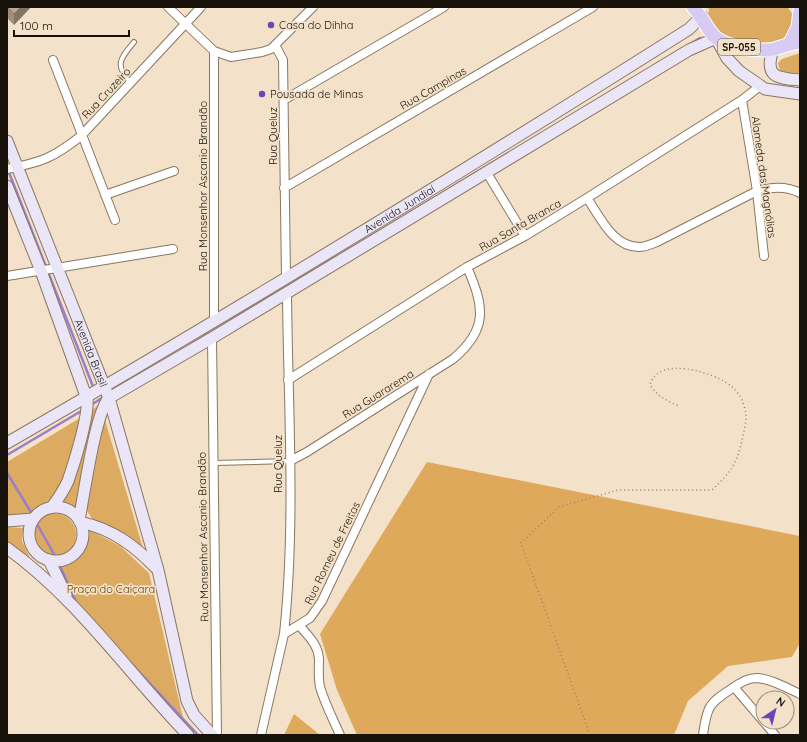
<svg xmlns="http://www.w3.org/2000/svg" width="807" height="742" font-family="Quicksand,sans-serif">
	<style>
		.green { fill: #ddaa61 }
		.forest { fill: #dfa95b }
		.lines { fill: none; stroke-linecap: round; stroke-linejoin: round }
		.stream { stroke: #987fcc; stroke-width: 2.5 }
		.lane-casing { stroke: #887762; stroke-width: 6 }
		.street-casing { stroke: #887762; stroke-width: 10 }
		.secondary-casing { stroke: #887762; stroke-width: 13 }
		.primary-casing { stroke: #fff; stroke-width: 15 }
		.path { stroke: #918473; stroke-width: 1.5; stroke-dasharray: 1 3; stroke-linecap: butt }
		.lane { stroke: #fff; stroke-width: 4 }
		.street { stroke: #fff; stroke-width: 8 }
		.secondary { stroke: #ebe5f8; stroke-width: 11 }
		.primary { stroke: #d7cbf2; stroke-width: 13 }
		.wall { fill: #9f907c }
		.shaded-wall { fill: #827565 }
		.building { fill: #b9a790; stroke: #827565 }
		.poi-dot { fill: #7242ba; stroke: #f3e1c9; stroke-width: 1.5 }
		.labels { text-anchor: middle; stroke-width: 3.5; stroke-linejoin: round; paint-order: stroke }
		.shield { fill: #f3e1c9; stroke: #5a5043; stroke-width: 1 }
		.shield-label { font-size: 10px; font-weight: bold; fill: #19120a }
		.poi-label { font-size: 11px; fill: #19120a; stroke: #f3e1c9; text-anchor: start }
		.street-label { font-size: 11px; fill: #19120a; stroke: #f3e1c9 }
		.park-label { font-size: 11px; fill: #654200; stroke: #f3e1c9 }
	</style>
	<rect width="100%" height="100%" fill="#f3e1c9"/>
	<path class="green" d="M709,7H787C798,18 794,28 787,39L764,46L722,37L708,20Z
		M800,53V75H789L780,71L778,63L782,59Z
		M103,401L79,512L67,505L58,503L90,412Z
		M80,418C72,450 69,488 39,509C35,511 30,515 26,516C20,517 13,516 7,516V462Z
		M105,420L143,548L93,520L87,511C89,479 95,451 105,420Z
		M32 535a22 22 0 1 1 44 0a22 22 0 1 1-44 0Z
		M7,527L23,528L22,541L30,558L7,544Z
		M86,528L120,546L149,573L185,726L73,604L56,567C75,563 87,548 86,528Z"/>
	<path class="forest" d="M427,462L800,536V643L792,657L728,666L688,701L674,735H357L337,690L320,634Z
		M294,714L320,735H284Z"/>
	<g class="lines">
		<path class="stream" d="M8,170L94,389
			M193,343L700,38
			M91,405L105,396
			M7,455L83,410
			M7,473L31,512
			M37,524L55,556
			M60,566L76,602
			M129,661L198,735"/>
		<g class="lane-casing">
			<path id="lane" d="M131,83C114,65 120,59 134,42
				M214,463L290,461"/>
		</g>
		<g class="street-casing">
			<path id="street" d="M168,7L214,51L231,57L262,52L271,49L313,7
				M275,45L283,60L286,277
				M53,60L115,220
				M284,100L444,7
				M742,100L757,191L764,256
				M7,169C42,162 53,158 81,136L201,7
				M487,173L525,236
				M284,188L593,7
				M105,195L174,171
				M587,198C600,217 613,247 639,247C645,247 652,244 657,242L757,191C771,187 787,186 800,193
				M7,276L173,249
				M214,321V51
				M212,338L217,735
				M288,380L467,267L525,236L587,198L742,100L760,86
				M290,461L307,452L453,359C489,329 484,306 467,267
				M299,625C308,636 318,644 319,659C319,669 318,677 320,687C325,704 333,719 340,735
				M284,634C296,521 288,407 287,294
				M734,687L763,721
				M764,722L775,735
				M261,735L284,634L310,618L322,601L429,374
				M703,735C707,704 710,703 734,687C742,682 748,678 757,678C771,679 787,688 800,694"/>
		</g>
		<g class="secondary-casing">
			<g id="secondary">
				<path d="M773,49C764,77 776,78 800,80"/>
				<path id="s1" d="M7,141L109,398L158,570L187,701L194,715L212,735"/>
				<path d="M7,186L41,271L87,399C89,416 74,464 68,481C64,490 58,499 52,507"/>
				<path id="s2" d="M7,443C237,310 464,171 689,29L702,16"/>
				<circle cx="56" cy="534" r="27"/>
				<path d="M79,520C84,496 95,413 109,398L212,338L689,50L716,38L727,58L739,71L765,89L800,94"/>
				<path d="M7,521L33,519"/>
				<path d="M80,522C112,529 134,545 156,568"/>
				<path d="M7,548C78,599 128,673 188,735"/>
				<path d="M49,560L66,595"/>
			</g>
		</g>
		<g class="primary-casing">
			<path id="primary" d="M693,7C702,16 706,28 715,37C726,47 759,52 774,49C783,47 790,43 800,42
				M790,43L798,27L800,11"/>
		</g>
		<path class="path" d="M590,735L521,543L559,507L618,490H712C732,471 737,464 743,436C745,426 748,416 744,406C742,398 737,391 731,386C714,372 657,355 650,385C657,396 667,401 679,406"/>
		<use href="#lane" class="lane"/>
		<use href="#street" class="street"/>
		<use href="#secondary" class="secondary"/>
		<use href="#primary" class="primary"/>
	</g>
	<path class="wall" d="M7,7H31L14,25L7,18Z"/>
	<path class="shaded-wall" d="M21,7H31L14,25V14Z"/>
	<path class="building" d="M7,7H21L14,14Z"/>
	<g class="poi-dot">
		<circle cx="271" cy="25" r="4"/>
		<circle cx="262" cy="94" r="4"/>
	</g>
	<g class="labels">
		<rect class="shield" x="718" y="39" width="42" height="16" rx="3"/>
		<g class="shield-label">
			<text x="739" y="51">SP-055</text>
		</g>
		<g class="poi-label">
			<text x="279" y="29">Casa do Dihha</text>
			<text x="270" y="98">Pousada de Minas</text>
		</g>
		<g class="street-label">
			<text transform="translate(433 88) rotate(-30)" y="4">Rua Campinas</text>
			<text transform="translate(106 93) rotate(-47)" y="4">Rua Cruzeiro</text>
			<text transform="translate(273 136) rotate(-90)" y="4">Rua Queluz</text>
			<text transform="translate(764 177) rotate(82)" y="4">Alameda das Magnólias</text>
			<text transform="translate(203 186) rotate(-90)" y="4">Rua Monsenhor Ascanio Brandão</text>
			<text dy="4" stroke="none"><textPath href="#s2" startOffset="457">Avenida Jundiaí</textPath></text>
			<text transform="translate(520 225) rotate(-30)" y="4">Rua Santa Branca</text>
			<text dy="4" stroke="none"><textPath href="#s1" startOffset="228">Avenida Brasil</textPath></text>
			<text transform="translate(378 394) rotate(-32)" y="4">Rua Guararema</text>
			<text transform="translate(278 464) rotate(-90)" y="4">Rua Queluz</text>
			<text transform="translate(203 537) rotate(-91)" y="4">Rua Monsenhor Ascanio Brandão</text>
			<text transform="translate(332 553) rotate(-64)" y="4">Rua Romeu de Freitas</text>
		</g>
		<g class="park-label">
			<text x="111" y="593">Praça do Caiçara</text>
		</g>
	</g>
	<rect width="807" height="742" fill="none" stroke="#19120a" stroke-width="16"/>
	<g transform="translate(775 710) rotate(35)"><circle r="19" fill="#f3e1c9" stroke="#9c8e7d"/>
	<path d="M0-3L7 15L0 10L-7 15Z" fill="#7242ba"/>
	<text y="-6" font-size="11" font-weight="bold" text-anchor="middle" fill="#19120a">N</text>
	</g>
	<path d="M14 30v6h115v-6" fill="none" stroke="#19120a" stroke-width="2"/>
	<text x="20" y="30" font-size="12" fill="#19120a" stroke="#f3e1c9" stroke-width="3" paint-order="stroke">100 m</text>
</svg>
